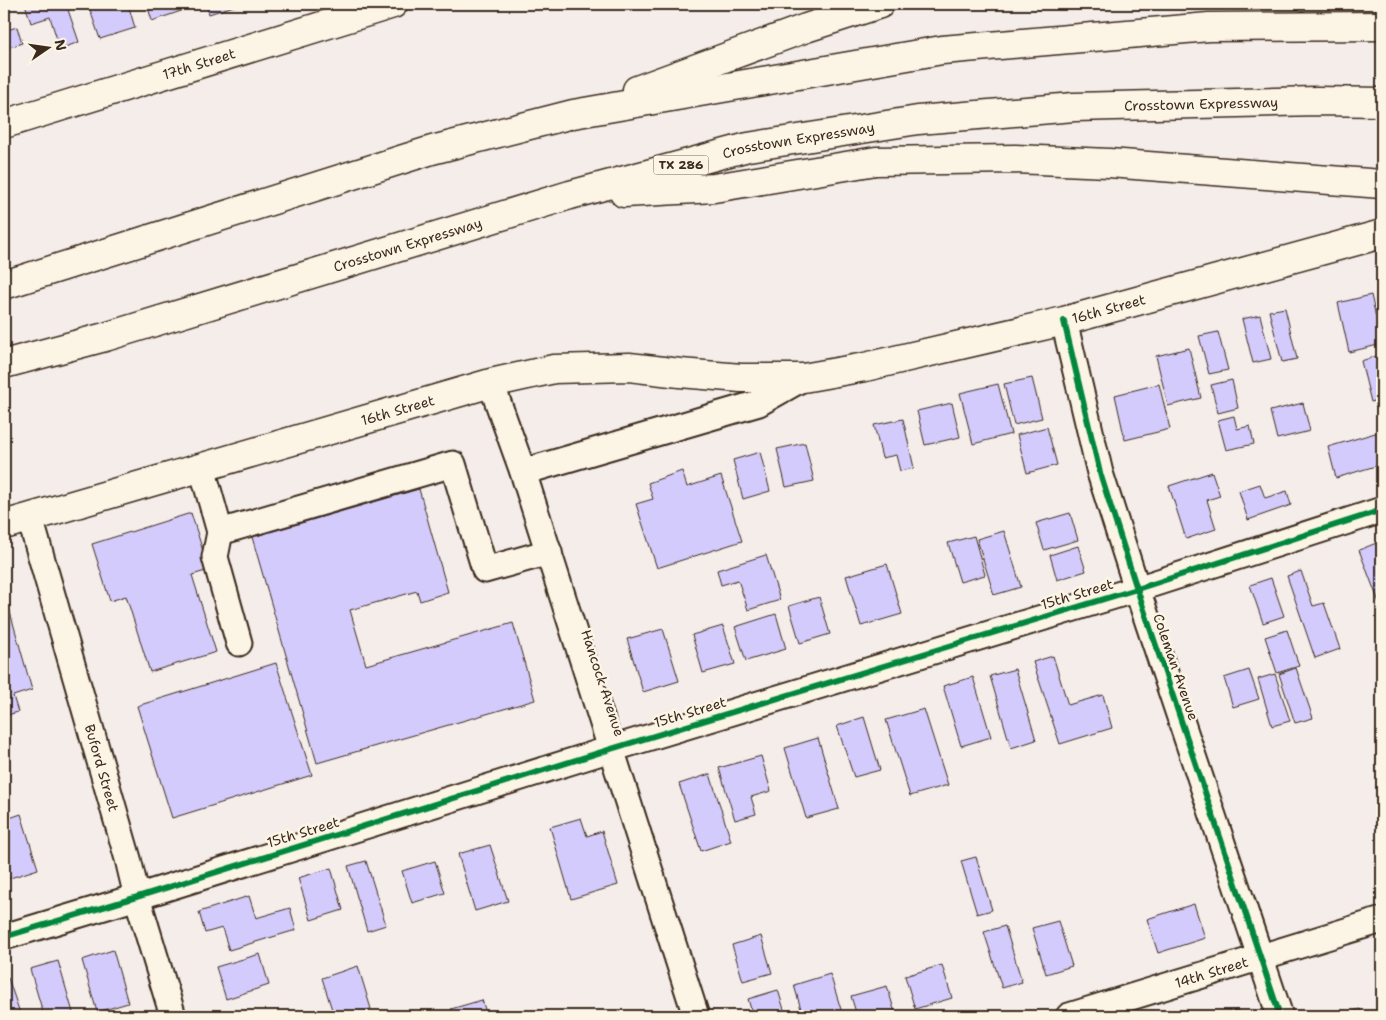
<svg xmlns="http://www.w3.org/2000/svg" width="1386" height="1020" font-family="'Shantell Sans',sans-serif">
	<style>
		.building { fill: #d4cbfd; stroke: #3b2a1e }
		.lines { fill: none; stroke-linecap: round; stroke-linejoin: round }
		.minor-casing { stroke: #3b2a1e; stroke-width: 29 }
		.major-casing { stroke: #3b2a1e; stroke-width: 31 }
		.highway-casing { stroke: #3b2a1e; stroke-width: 31 }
		.minor { stroke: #fcf5e5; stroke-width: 25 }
		.major { stroke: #fcf5e5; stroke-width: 28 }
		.highway { stroke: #fcf5e5; stroke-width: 28 }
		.cycleway-casing { stroke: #fcf5e5; stroke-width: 9 }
		.cycleway { stroke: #00873e; stroke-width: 6 }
		.labels { text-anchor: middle; stroke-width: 5; stroke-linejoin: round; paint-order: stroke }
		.shield { fill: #fcf5e5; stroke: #75675a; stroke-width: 1 }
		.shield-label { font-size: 12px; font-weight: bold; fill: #3b2a1e }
		.street-label { font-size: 14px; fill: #3b2a1e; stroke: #fcf5e5 }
	</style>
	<rect width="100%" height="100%" fill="#f4edea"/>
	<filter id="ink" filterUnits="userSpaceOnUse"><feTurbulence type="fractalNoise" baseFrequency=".02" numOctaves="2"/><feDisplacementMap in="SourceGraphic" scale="10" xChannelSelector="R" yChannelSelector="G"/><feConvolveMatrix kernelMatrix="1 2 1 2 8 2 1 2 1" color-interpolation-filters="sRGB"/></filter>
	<g filter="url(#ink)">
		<path class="building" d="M25,4H66L79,42L60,49L50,17L31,23Z
			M88,4H128L135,28L100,39Z
			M147,4H182L184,10L152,21Z
			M206,4H240L209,14Z
			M17,27L22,43L4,49V31Z
			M1371,295L1382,344L1349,352L1338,303Z
			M1285,308L1297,359L1282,362L1269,311Z
			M1260,315L1271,359L1253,363L1242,319Z
			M1218,332L1228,370L1209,374L1199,336Z
			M1189,348L1201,398L1168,406L1156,356Z
			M1377,356L1382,375V399L1371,402L1361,361Z
			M1032,378L1042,418L1014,425L1004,384Z
			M1232,380L1238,408L1218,413L1211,385Z
			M998,384L1011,434L973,444L960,393Z
			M1159,384L1170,429L1125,440L1115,395Z
			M952,403L960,437L925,445L917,411Z
			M1303,403L1310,431L1277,439L1270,411Z
			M1234,416L1237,429L1250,426L1254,444L1226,450L1218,420Z
			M903,419L914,468L900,471L896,455L882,458L874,425Z
			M1047,427L1057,465L1027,473L1017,435Z
			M1382,431V464L1336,478L1328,447Z
			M805,443L814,481L786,487L777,449Z
			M760,452L770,491L743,499L733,460Z
			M682,471L687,487L721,476L742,541L657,568L636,504L653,499L648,483Z
			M1212,472L1220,496L1207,500L1216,529L1186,539L1169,486Z
			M1260,484L1265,498L1287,491L1291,505L1248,520L1239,491Z
			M419,489L448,592L420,601L417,591L350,610L366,665L513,623L535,700L317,763L252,537Z
			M191,513L209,570L192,575L216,652L150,672L126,596L110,601L92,544Z
			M1070,513L1078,540L1044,550L1036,523Z
			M1004,531L1021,587L994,595L977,539Z
			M974,536L985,575L960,582L948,543Z
			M1379,542L1382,551V604L1380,605L1359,550Z
			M1078,546L1086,571L1057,580L1050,555Z
			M766,555L780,600L748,610L738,580L721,585L717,570Z
			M887,564L902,614L861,626L846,576Z
			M1301,571L1313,606L1324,603L1340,649L1315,658L1287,576Z
			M1271,578L1284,616L1263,623L1250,585Z
			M4,591L32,690L13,696L18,712L4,716Z
			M819,597L830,634L800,643L789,606Z
			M776,614L786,649L746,661L735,627Z
			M723,626L735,664L703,673L692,635Z
			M663,629L679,681L643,692L627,639Z
			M1287,630L1299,666L1277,673L1265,637Z
			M1053,656L1068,705L1103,695L1112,728L1060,744L1033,662Z
			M276,663L312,775L172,818L137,706Z
			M1296,668L1313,718L1295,723L1279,674Z
			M1015,669L1036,740L1011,748L990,676Z
			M1249,670L1259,699L1233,707L1224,678Z
			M1275,674L1290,721L1272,726L1258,679Z
			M973,677L991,737L961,746L943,686Z
			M924,709L948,785L910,796L886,720Z
			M864,717L880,770L854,777L837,726Z
			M818,738L839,809L806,818L785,748Z
			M761,756L771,791L751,797L756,814L735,820L719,768Z
			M710,774L731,841L701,851L679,784Z
			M21,814L38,869L4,880V820Z
			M581,818L587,836L602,831L618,885L571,899L550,827Z
			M490,845L508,901L475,911L458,854Z
			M976,857L992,910L977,914L961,861Z
			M366,861L386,925L367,931L348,866Z
			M435,861L445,893L412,903L402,871Z
			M331,868L343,910L311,920L298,878Z
			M249,896L256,918L290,908L296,930L229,950L222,928L205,933L199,912Z
			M1194,904L1205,938L1158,953L1147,919Z
			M1058,921L1072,966L1046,974L1032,928Z
			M1005,926L1022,982L1002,988L984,932Z
			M761,936L772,973L743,981L732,945Z
			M113,950L128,1003L97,1012L82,960Z
			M260,954L269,985L226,999L216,967Z
			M58,961L74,1016H44L30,969Z
			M942,965L952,998L915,1009L905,976Z
			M358,966L371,1009L349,1016H334L322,978Z
			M830,974L843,1016H803L794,985Z
			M8,978L21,1016H4V979Z
			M887,986L896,1016H857L851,996Z
			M778,990L786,1016H753L748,999Z
			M482,1000L487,1016H453L451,1009Z
			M1360,1009L1363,1016H1339Z
			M1237,1010L1239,1016H1216Z"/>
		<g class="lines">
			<g class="minor-casing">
				<g id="minor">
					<path d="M1064,321L1100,473L1137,589L1280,1016"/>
					<path d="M491,383L523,472L696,1016"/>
					<path d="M202,468L220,532L215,557L239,643"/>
					<path d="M523,472L759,403L803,378"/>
					<path id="s1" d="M30,518L128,859L137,897L173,1016"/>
					<path d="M220,532L453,464L485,570L549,552"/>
					<path d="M4,937L137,897L611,749L1137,589L1382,510"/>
					<path id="s2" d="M1069,1016L1382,920"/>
				</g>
			</g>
			<g class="major-casing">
				<g id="major">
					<path id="s3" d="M4,124L393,4"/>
					<path id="s4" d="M4,525L491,383L554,369L629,367L680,373L741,378H803L865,367L1064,321L1382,234"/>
				</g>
			</g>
			<g class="highway-casing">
				<g id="highway">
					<path d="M637,90L806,28L880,4"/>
					<path d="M624,193L714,188L876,161L1015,159L1109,163L1382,184"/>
					<path d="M4,285L432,150L573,114L942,50L1209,27L1382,26"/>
					<path id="s5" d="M4,364L105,337L570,195L748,147L918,120L1074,107L1317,101L1382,102"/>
				</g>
			</g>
			<use href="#minor" class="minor"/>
			<use href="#major" class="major"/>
			<use href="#highway" class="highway"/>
			<g class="cycleway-casing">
				<path id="cycleway" d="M1064,321L1100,473L1137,589L1280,1016
					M4,937L137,897L611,749L1137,589L1382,510"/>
			</g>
			<use href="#cycleway" class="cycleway"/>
		</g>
	</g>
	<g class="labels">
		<rect class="shield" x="653.5" y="155.5" width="55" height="19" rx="4"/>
		<g class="shield-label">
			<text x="681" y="169">TX 286</text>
		</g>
		<g class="street-label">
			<text dy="5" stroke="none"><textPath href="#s3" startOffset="204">17th Street</textPath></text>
			<text dy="5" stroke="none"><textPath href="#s5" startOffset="1231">Crosstown Expressway</textPath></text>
			<text dy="5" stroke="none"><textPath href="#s5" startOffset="826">Crosstown Expressway</textPath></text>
			<text dy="5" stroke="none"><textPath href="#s5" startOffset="421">Crosstown Expressway</textPath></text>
			<text dy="5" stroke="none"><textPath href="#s4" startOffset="1135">16th Street</textPath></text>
			<text dy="5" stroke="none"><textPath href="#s4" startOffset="410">16th Street</textPath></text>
			<text transform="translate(1077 594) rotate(-17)" y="5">15th Street</text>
			<text transform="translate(1176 667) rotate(71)" y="5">Coleman Avenue</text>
			<text transform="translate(603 683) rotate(72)" y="5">Hancock Avenue</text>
			<text transform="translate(690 712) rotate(-17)" y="5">15th Street</text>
			<text dy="5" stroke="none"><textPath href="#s1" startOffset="260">Buford Street</textPath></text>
			<text transform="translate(303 832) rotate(-17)" y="5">15th Street</text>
			<text dy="5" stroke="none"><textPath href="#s2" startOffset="149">14th Street</textPath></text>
		</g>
	</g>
	<rect width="1386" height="1020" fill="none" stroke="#fcf5e5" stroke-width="20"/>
	<rect x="10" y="10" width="1366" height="1000" fill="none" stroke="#3b2a1e" stroke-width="2" filter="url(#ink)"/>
	<g transform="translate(48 48) rotate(77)" stroke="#fcf5e5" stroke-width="4" paint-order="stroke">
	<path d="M0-4L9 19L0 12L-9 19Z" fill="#3b2a1e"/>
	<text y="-8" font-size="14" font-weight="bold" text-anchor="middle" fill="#3b2a1e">N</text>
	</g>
</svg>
